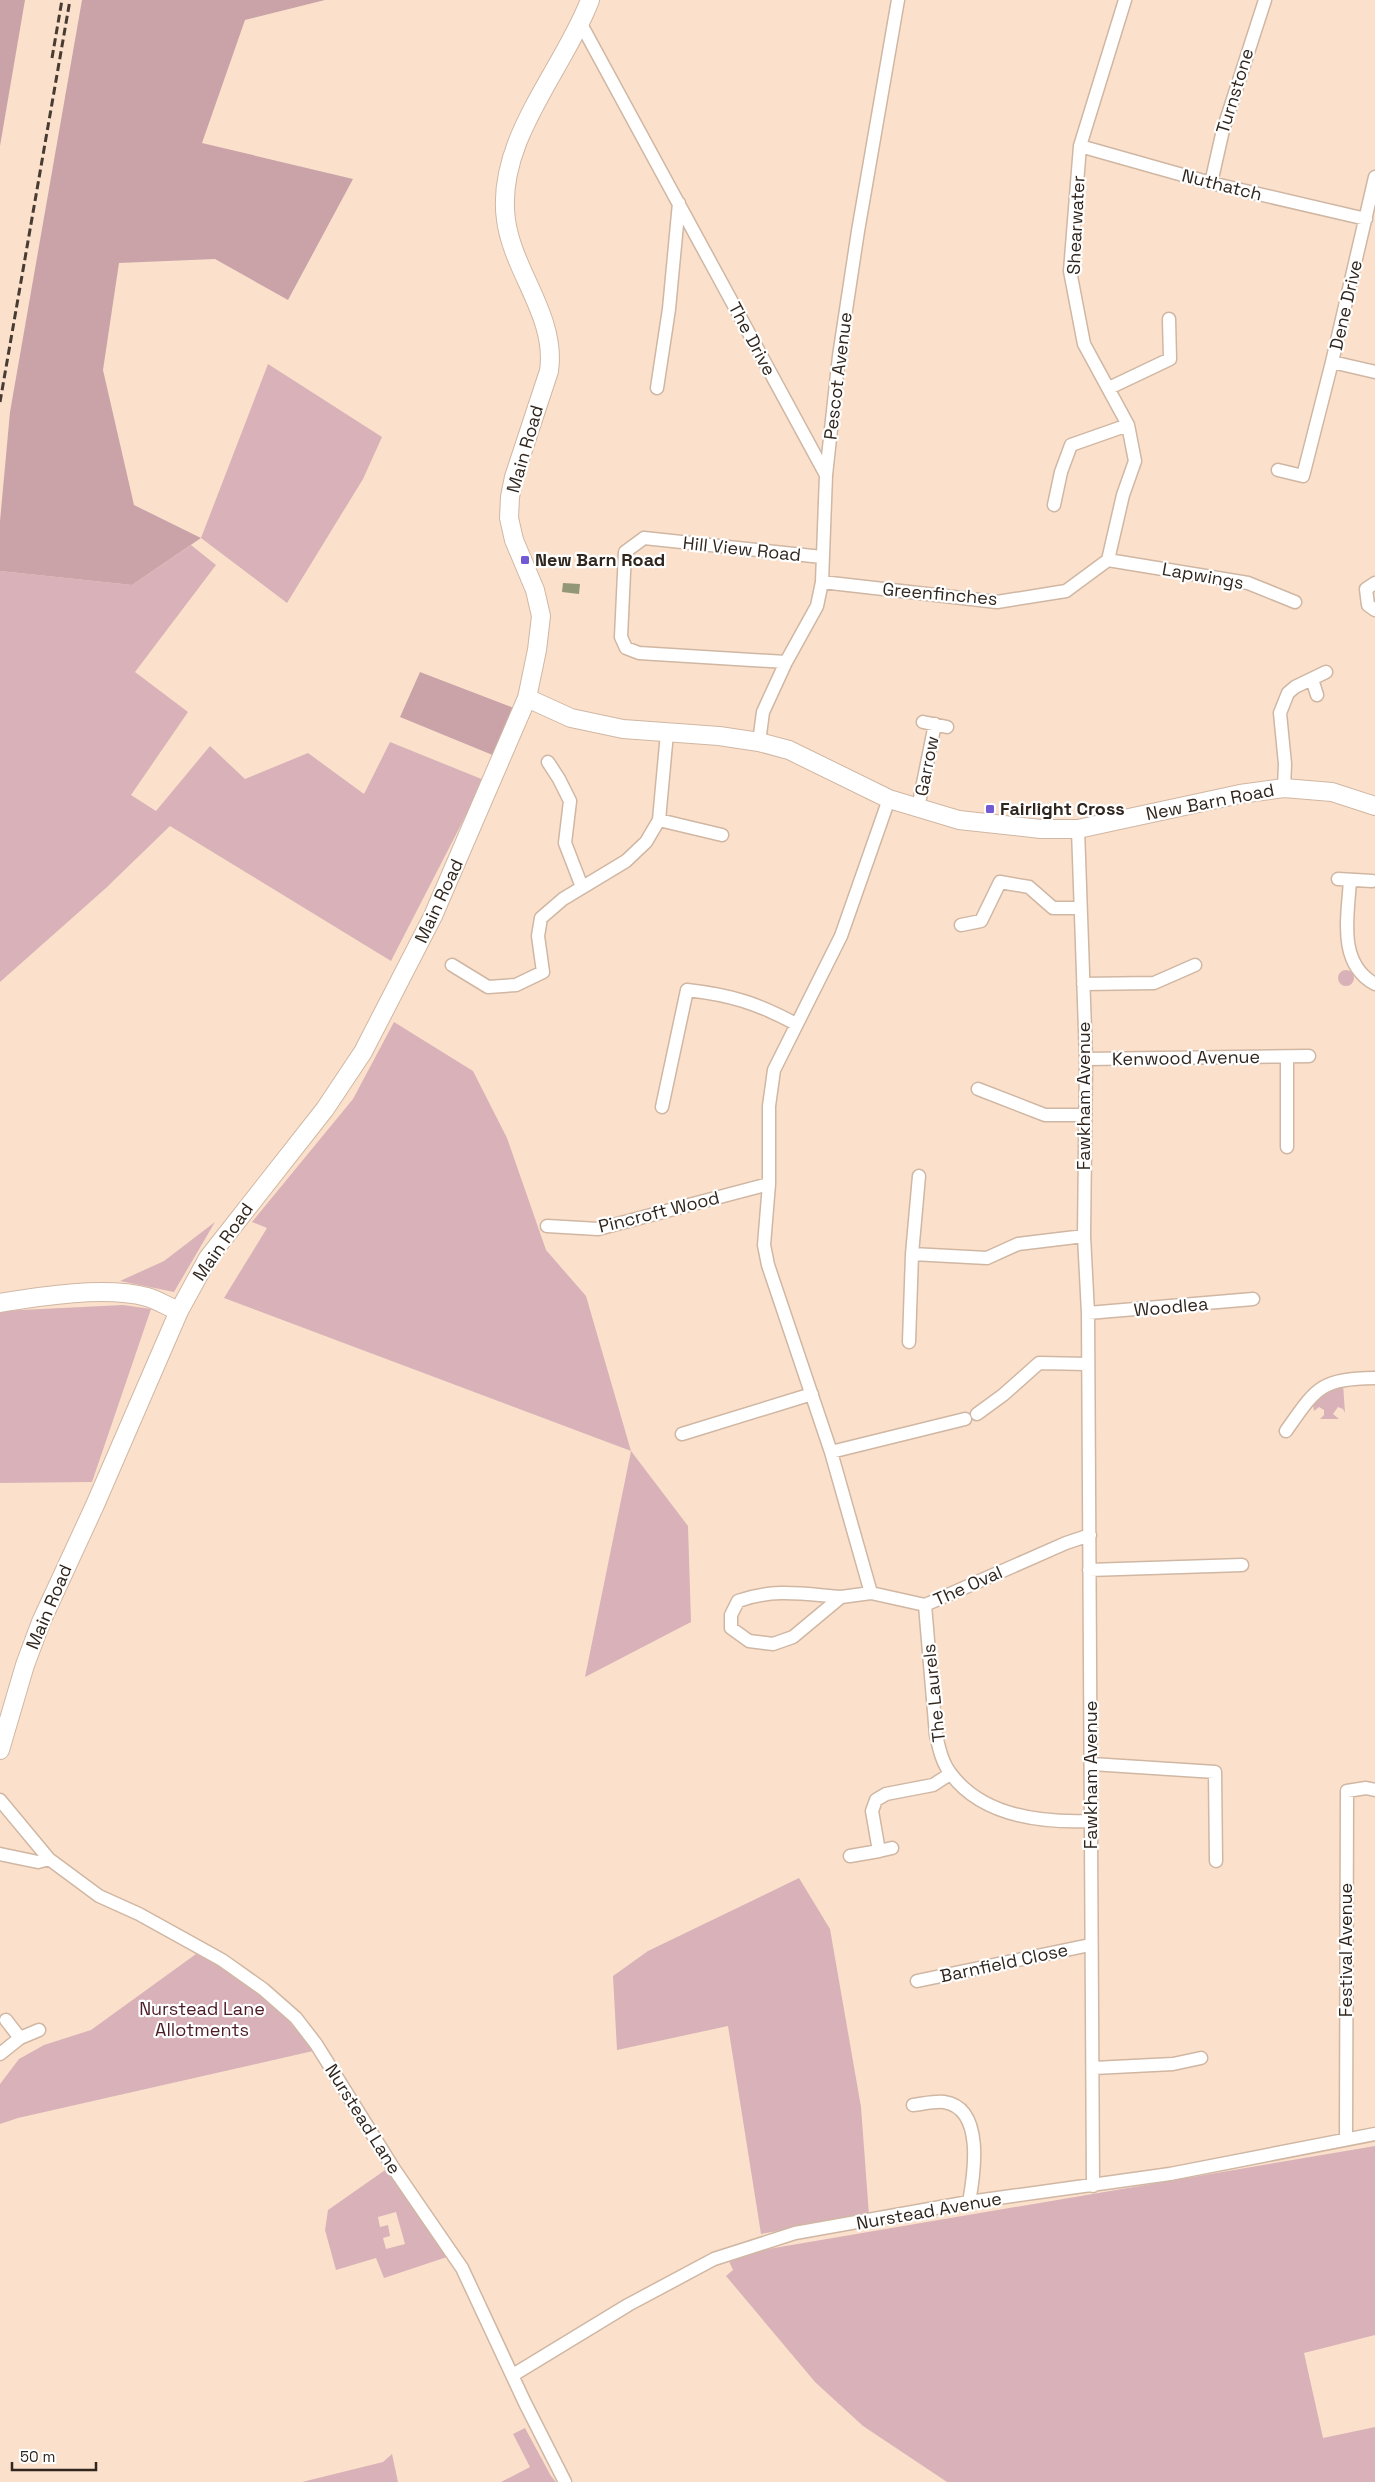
<svg xmlns="http://www.w3.org/2000/svg" width="1375" height="2482" font-family="'Space Grotesk',sans-serif">
	<style>
		.green { fill: #d8b2b8; fill-rule: evenodd }
		.forest { fill: #caa3a9 }
		.water { fill: #929777 }
		.lines { fill: none; stroke-linecap: round; stroke-linejoin: round }
		.street-casing { stroke: #d0b7a3; stroke-width: 15 }
		.secondary-casing { stroke: #d0b7a3; stroke-width: 20 }
		.street { stroke: #fff; stroke-width: 12 }
		.secondary { stroke: #fff; stroke-width: 18 }
		.rail { stroke: #473b32; stroke-width: 3; stroke-dasharray: 8 4; stroke-linecap: butt }
		.poi-dot { fill: #725ad4; stroke: #fff; stroke-width: 2 }
		.labels { text-anchor: middle; stroke-width: 4.5; stroke-linejoin: round; paint-order: stroke }
		.street-label { font-size: 18px; fill: #30261e; stroke: #fff }
		.poi-label { font-size: 18px; font-weight: bold; fill: #30261e; stroke: #fff; text-anchor: start }
		.park-label { font-size: 18px; fill: #4d1b27; stroke: #fff }
	</style>
	<rect width="100%" height="100%" fill="#fbe1cc"/>
	<path class="green" d="M268,364L382,437L363,479L287,603L201,538Z
		M191,545L216,565L135,672L188,712L131,795L156,811L210,746L245,779L308,753L364,794L390,742L484,780L391,961L170,826L106,888L0,982V571L132,585Z
		M1338 978a8 8 0 1 1 16 0a8 8 0 1 1-16 0Z
		M394,1022L473,1071L507,1138L546,1250L586,1296L631,1451L688,1526L691,1622L585,1677L631,1451L224,1298L267,1228L252,1222L353,1099Z
		M215,1222L174,1292L120,1281L164,1261Z
		M123,1305L151,1309L92,1482L0,1483V1311Z
		M1343,1384L1345,1413L1343,1409L1338,1407L1333,1414L1339,1419H1320L1324,1415V1410L1319,1407L1314,1411L1313,1405L1321,1394Z
		M799,1878L830,1929L861,2107L869,2215L761,2234L728,2026L617,2050L613,1976L648,1951Z
		M196,1954C243,1975 283,2009 313,2051L18,2118L0,2124V2084L19,2059L44,2045L91,2030Z
		M1375,2146V2335L1304,2353L1323,2438L1375,2427V2482H947L863,2426L815,2382L726,2276L733,2270L728,2259L768,2249Z
		M388,2168L447,2257L384,2278L376,2258L336,2270L325,2230L328,2210ZM396,2212L405,2244L386,2249L383,2238L390,2236L388,2225L380,2227L378,2217Z
		M525,2428L551,2476L556,2482H501L530,2467L513,2434Z
		M392,2454L398,2482H302L383,2462Z"/>
	<path class="forest" d="M0,0H25L0,146Z
		M82,0H325L245,20L202,143L353,179L288,300L215,259L119,263L103,370L134,505L201,538L132,585L0,571V521L10,412Z
		M420,672L514,708L495,756L400,717Z"/>
	<path class="water" d="M563,583L580,584L579,594L562,592Z"/>
	<g class="lines">
		<g class="street-casing">
			<path id="street" d="M581,24L826,475
				M1080,146L1211,183L1366,219
				M1211,183L1223,130L1265,0
				M1332,362L1375,372
				M657,388L669,309L679,203
				M1109,388L1170,359L1169,319
				M1278,470L1303,476L1332,362L1375,177
				M1054,505L1061,472L1071,445L1128,425
				M1108,560L1123,495L1135,461L1128,425L1084,344L1070,271L1080,146L1125,0
				M1108,560L1248,583L1295,602
				M822,582L997,602L1066,591L1108,560
				M1375,583L1366,589L1368,605L1375,610
				M786,662L639,653L626,648L621,637L625,552L644,538L822,557
				M1312,679L1317,695
				M923,722L947,727
				M759,742L763,712L786,662L817,606L822,582L826,475L839,356L858,231L898,0
				M548,762L559,779L570,801L565,843L582,887
				M1284,788L1285,764L1280,713L1288,693L1295,687L1326,672
				M918,808L935,724
				M659,820L722,835
				M1078,829L1086,1059L1084,1236L1088,1313L1093,2186
				M1338,879L1372,881
				M1350,880C1348,916 1337,963 1375,984
				M961,925L981,921L1000,882L1029,887L1053,908H1080
				M452,965L488,987L516,985L543,972L538,936L541,918L563,899L626,861L646,842L659,820L667,733
				M1083,984L1154,983L1195,965
				M1287,1057V1147
				M1086,1059L1309,1056
				M978,1089L1045,1115H1084
				M662,1107L687,990C731,995 757,1003 796,1024
				M547,1226L598,1229L769,1184
				M912,1254L987,1258L1018,1244L1084,1236
				M1088,1313L1253,1299
				M909,1342L912,1254L919,1176
				M977,1414L1003,1395L1039,1363L1087,1364
				M1286,1431C1317,1387 1320,1379 1375,1378
				M682,1434L812,1394
				M831,1452L965,1419
				M1089,1570L1242,1565
				M871,1593L831,1452L768,1265L764,1245L769,1184V1106L774,1070L841,936L889,799
				M841,1597C803,1594 774,1588 738,1601L731,1615V1628L749,1641L773,1644L793,1637L841,1597L871,1593L925,1605L1066,1543L1090,1535
				M925,1605L936,1735C939,1748 942,1763 951,1774C983,1817 1042,1823 1091,1821
				M1092,1764L1215,1772L1216,1861
				M0,1800L49,1859
				M879,1851L892,1848
				M0,1854L38,1862L49,1859L99,1896L139,1914L222,1960L263,1989L296,2018L316,2044L394,2169L462,2268L525,2403L565,2482
				M850,1856L879,1851L872,1811L876,1800L886,1794L933,1785L950,1774
				M917,1981L1090,1945
				M6,2020L20,2038
				M0,2054L20,2038L39,2030
				M1094,2068L1173,2064L1201,2058
				M913,2105C922,2104 935,2101 944,2102C985,2108 974,2175 969,2202
				M1346,2138L1347,1791L1366,1788L1375,1790
				M513,2375L628,2305L714,2259L795,2233L969,2202L1170,2174L1375,2134"/>
		</g>
		<g class="secondary-casing">
			<path id="secondary" d="M527,698L571,718L623,729L719,736L759,742L789,750L889,799L959,820L1041,829H1078L1240,794L1284,788L1332,792L1375,806
				M0,1303C41,1296 106,1286 147,1297C158,1300 168,1307 179,1311
				M0,1750L25,1665L41,1622L95,1505L179,1311L208,1258L325,1109L363,1052L433,916L527,698L537,650L541,616L535,590L514,540L509,518L510,497L514,477L549,371C557,317 513,272 506,220C495,141 563,71 590,0"/>
		</g>
		<use href="#street" class="street"/>
		<use href="#secondary" class="secondary"/>
		<path class="rail" d="M52,58L62,0
			M0,402L70,0"/>
	</g>
	<g class="poi-dot">
		<rect x="520" y="555" width="10" height="10" rx="2.5"/>
		<rect x="985" y="804" width="10" height="10" rx="2.5"/>
	</g>
	<g class="labels">
		<g class="street-label">
			<text transform="translate(1235 91) rotate(-73)" y="6">Turnstone</text>
			<text transform="translate(1222 185) rotate(14)" y="6">Nuthatch</text>
			<text transform="translate(1076 225) rotate(-87)" y="6">Shearwater</text>
			<text transform="translate(1346 305) rotate(-77)" y="6">Dene Drive</text>
			<text transform="translate(752 339) rotate(62)" y="6">The Drive</text>
			<text transform="translate(838 376) rotate(-83)" y="6">Pescot Avenue</text>
			<text transform="translate(525 449) rotate(-74)" y="6">Main Road</text>
			<text transform="translate(742 549) rotate(6)" y="6">Hill View Road</text>
			<text transform="translate(1203 576) rotate(10)" y="6">Lapwings</text>
			<text transform="translate(940 594) rotate(5)" y="6">Greenfinches</text>
			<text transform="translate(927 766) rotate(-79)" y="6">Garrow</text>
			<text transform="translate(1210 802) rotate(-11)" y="6">New Barn Road</text>
			<text transform="translate(439 901) rotate(-65)" y="6">Main Road</text>
			<text transform="translate(1186 1058) rotate(-1)" y="6">Kenwood Avenue</text>
			<text transform="translate(1084 1096) rotate(-90)" y="6">Fawkham Avenue</text>
			<text transform="translate(659 1212) rotate(-14)" y="6">Pincroft Wood</text>
			<text transform="translate(223 1242) rotate(-55)" y="6">Main Road</text>
			<text transform="translate(1171 1307) rotate(-5)" y="6">Woodlea</text>
			<text transform="translate(968 1586) rotate(-24)" y="6">The Oval</text>
			<text transform="translate(49 1607) rotate(-67)" y="6">Main Road</text>
			<text transform="translate(934 1693) rotate(-96)" y="6">The Laurels</text>
			<text transform="translate(1091 1775) rotate(-90)" y="6">Fawkham Avenue</text>
			<text transform="translate(1346 1950) rotate(-90)" y="6">Festival Avenue</text>
			<text transform="translate(1004 1963) rotate(-12)" y="6">Barnfield Close</text>
			<text transform="translate(363 2119) rotate(58)" y="6">Nurstead Lane</text>
			<text transform="translate(929 2211) rotate(-10)" y="6">Nurstead Avenue</text>
		</g>
		<g class="poi-label">
			<text x="535" y="566">New Barn Road</text>
			<text x="1000" y="815">Fairlight Cross</text>
		</g>
		<g class="park-label">
			<text x="202" y="2015">Nurstead Lane<tspan x="202" dy="21">Allotments</tspan></text>
		</g>
	</g>
	<path d="M12 2462v8h84v-8" fill="none" stroke="#30261e" stroke-width="2.5"/>
	<text x="20" y="2462" font-size="15" fill="#30261e" stroke="#ffffff" stroke-width="4" paint-order="stroke">50 m</text>
</svg>
